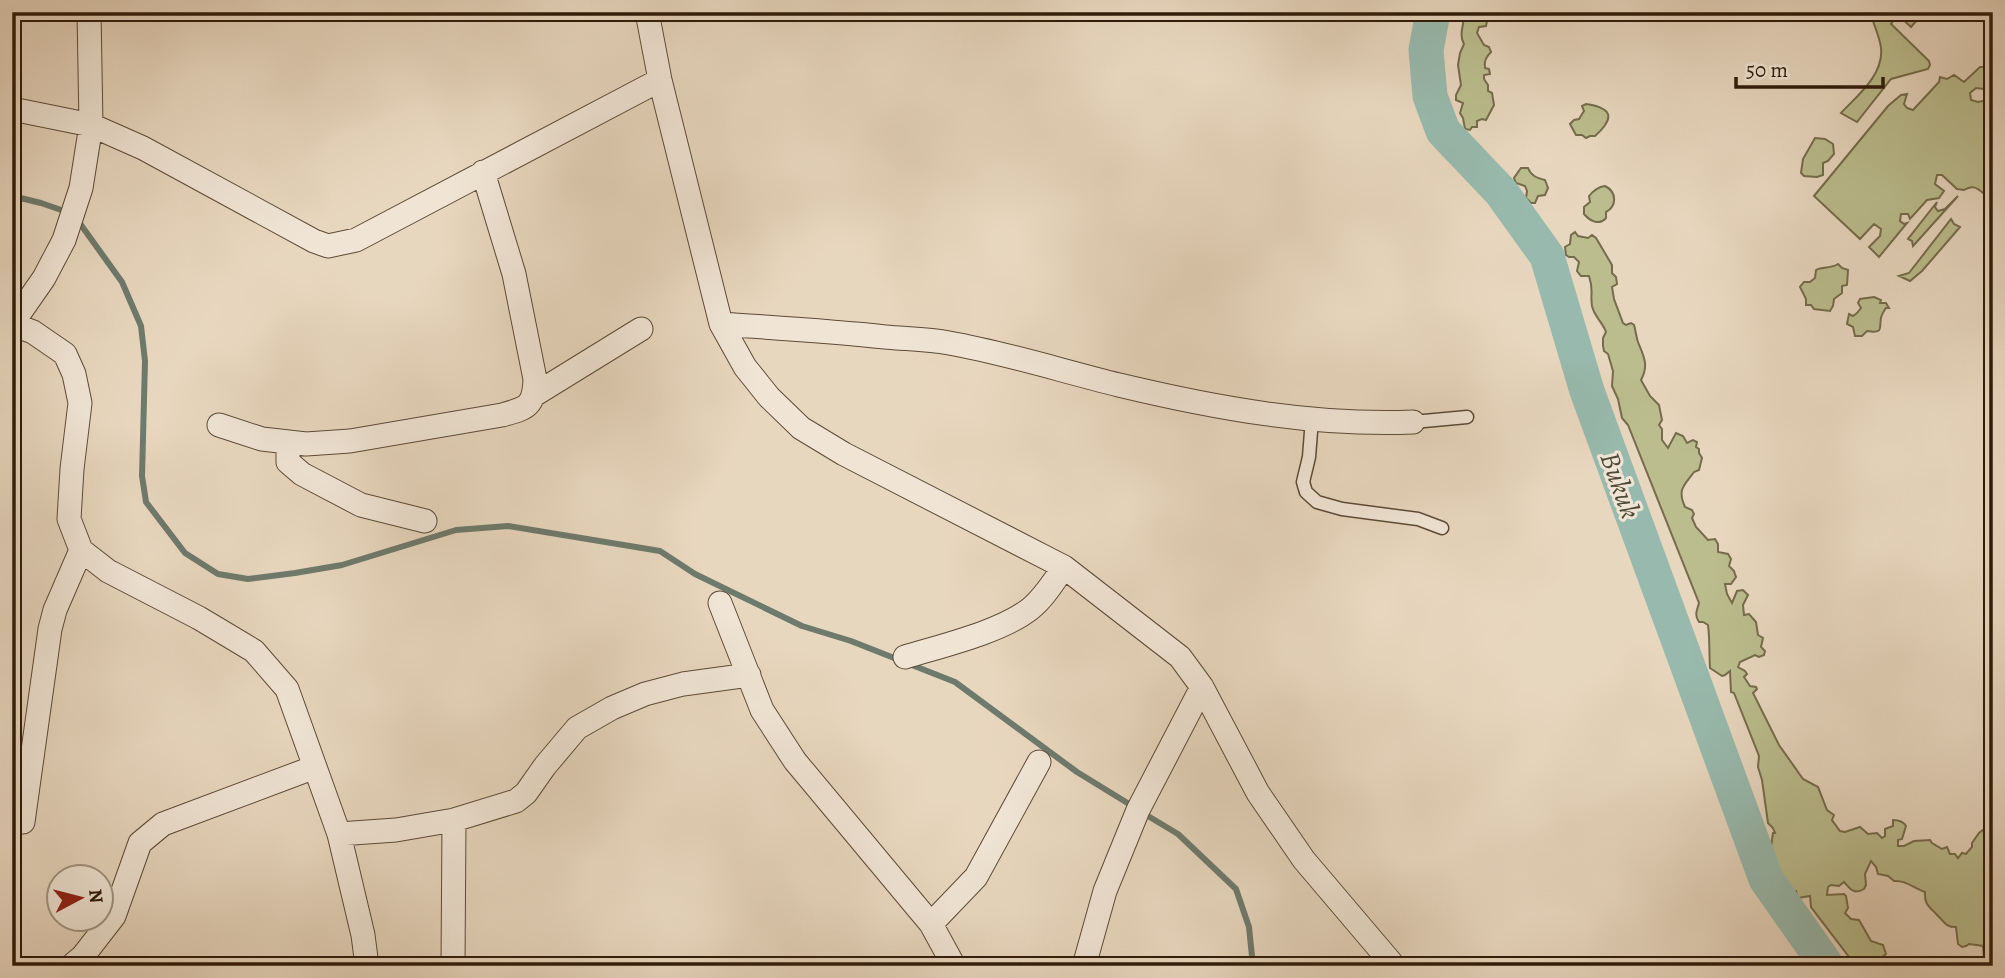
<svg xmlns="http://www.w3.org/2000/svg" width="2005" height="978" font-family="Alegreya,serif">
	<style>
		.green { fill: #bbbd8e; stroke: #756c4c; stroke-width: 2 }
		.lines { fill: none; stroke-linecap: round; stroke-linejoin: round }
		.stream { stroke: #6e7a6c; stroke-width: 6 }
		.river { stroke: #98baae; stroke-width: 35 }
		.service-casing { stroke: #5d4a37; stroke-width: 15 }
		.minor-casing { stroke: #5d4a37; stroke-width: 25 }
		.service { stroke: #f0e5d5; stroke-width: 12 }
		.minor { stroke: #f0e5d5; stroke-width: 23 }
		.labels { text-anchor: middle; stroke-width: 6; stroke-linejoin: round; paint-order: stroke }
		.water-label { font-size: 28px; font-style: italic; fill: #4e4b3b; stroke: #f0e5d5 }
	</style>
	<rect width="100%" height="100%" fill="#e8d7bf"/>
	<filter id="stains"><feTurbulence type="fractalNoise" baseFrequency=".00286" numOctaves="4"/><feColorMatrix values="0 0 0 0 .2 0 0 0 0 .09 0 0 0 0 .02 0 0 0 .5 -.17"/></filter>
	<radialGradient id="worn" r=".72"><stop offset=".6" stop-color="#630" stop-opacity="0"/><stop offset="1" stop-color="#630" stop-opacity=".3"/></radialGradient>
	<path class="green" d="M1464,12H1489L1486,26L1479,27L1477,33L1484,45L1489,47L1491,52C1486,57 1484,61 1485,68L1489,69L1490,74L1484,75V79L1488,85V91L1492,93L1494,105L1486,120L1482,119L1477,121V127H1472L1470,130L1465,129L1463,118L1460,113L1463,103L1456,100V95L1461,85L1458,65L1460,53L1464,44C1458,34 1465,24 1464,12Z
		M1858,12H1924L1911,27L1898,15L1891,24L1929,61L1930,65L1928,69L1891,79L1857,122L1841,113C1857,96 1884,75 1881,48C1880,39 1876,30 1873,21Z
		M1980,67H1988L1993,71L1991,85L1984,89L1976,88L1970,93L1971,100L1978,102L1993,99V171L1988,170L1984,173V179L1987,186L1983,193C1976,187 1972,185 1964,190L1957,189L1942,175H1937L1935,184L1944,191L1939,198L1927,200L1910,219L1908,214H1901L1900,221L1904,224L1907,223L1879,257L1869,247L1880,236L1881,229L1874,224L1860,239L1814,196L1888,106L1901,95L1907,94L1904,104L1907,108L1913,110L1939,82L1940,77L1947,79L1954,75L1964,82Z
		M1586,104C1613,108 1615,118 1595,136H1590L1586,138L1582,135H1576L1570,124L1574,120L1579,119L1584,111L1582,106Z
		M1815,138L1825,139L1833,144L1834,154L1828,161L1823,163V175L1817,177L1804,176L1801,173L1803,159Z
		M1521,168H1528C1531,176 1537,178 1545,180L1548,188L1545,195L1538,196L1535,203H1531L1526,198L1527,191L1525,186L1516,183L1514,178Z
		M1605,186C1617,192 1617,206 1606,212V218C1599,226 1590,221 1584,214V207L1590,202L1589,196C1593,191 1597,187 1605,186Z
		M1958,196L1913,246L1912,241L1908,239L1937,202L1935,207L1938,211L1945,209Z
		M1951,219L1954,224L1960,227L1922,271L1910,281L1899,276L1909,273Z
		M1575,232L1578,236L1588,238L1592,235L1596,238L1612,265V273L1616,277L1617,284L1612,287L1614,299L1623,323L1626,325L1631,323L1634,325C1636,331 1636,337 1638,342C1644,357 1649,365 1641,380L1650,396L1659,405L1662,420L1659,425L1662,429V440L1668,448L1676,433L1683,436L1687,443L1693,440L1697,442L1696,447L1699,449V453L1702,458L1699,470L1694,472C1684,486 1677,489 1685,507L1692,510L1694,514L1692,518L1696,527L1708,540L1715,539L1718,544V552L1728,554L1731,559L1729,566L1734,571L1736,577L1731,584H1725L1727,594L1732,603L1737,591L1743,590L1748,595L1743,605L1744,615L1749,614L1756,622L1758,635L1763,638L1761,647L1765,651L1764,655L1759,657L1755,655L1740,662L1738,667L1745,671L1747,674L1744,677L1750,686L1756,687L1757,689L1753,693L1779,745L1803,779L1818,787L1827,810L1834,815L1832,820L1840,831L1845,832L1860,827L1868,834L1877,833L1882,838L1885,836V829L1893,826V820C1899,820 1903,821 1906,826L1902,839L1898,840V846H1904L1914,841L1930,840L1932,843L1942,849L1947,847L1950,854H1955L1958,858L1962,853L1966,854L1972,847V843L1979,833L1993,822V966L1989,965L1984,958L1983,946L1969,944L1966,946L1962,947L1958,944L1956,927C1945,927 1945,922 1938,916C1930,907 1924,905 1925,892C1913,888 1906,880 1894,881L1888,876L1878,874L1876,867L1871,861L1865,874L1866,885L1864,889C1854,895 1850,889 1844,882L1839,886L1831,885L1828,887L1827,895L1844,894L1846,896L1848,908L1845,913L1851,919L1859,920L1871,941L1883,945L1886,954L1880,959H1883L1889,966H1856L1811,907L1810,896L1798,898L1796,891L1786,892L1774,880L1771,870L1774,868L1771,864H1767C1764,860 1764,856 1764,850L1771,847L1773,833H1775L1773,828L1768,823L1762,780L1758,767L1759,756L1734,693L1731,692L1730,671L1725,675L1722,676L1710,668C1709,653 1710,640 1708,625L1703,622H1699C1694,615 1697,610 1699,603L1628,425L1622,418L1618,399L1612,386L1613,371L1608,354L1604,351L1603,346V338L1606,332C1603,323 1594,316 1592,306C1590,293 1594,291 1589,276H1581L1577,271L1579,262L1574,257H1569L1566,255L1565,247L1570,244L1571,235Z
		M1838,264L1842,268L1848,270L1847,285L1842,286V293L1834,299L1833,306L1830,311L1814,309L1811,305H1806V299L1800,287L1804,282H1810L1815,278L1816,270C1823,266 1831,269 1838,264Z
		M1874,297L1881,300L1880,303H1886L1889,308H1886C1885,309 1881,316 1881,318C1879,328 1884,334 1867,331L1862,336H1855L1853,327L1847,324L1849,314L1853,316L1857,313L1861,308L1858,303L1860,299Z"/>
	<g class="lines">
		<path class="stream" d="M12,196L41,203L67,212
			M76,218L122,282L141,326L145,361L142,476L146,502L185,553L218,574L248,579L295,573L342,565L456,530L508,526L660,551L695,574L802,626L851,641L955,682L1077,772L1134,807
			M1143,813L1178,834L1236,889L1249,927L1253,966"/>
		<path class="river" d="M1433,12L1426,50L1430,96L1443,131L1501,192L1547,256L1587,391L1766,879L1827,966"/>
		<g class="service-casing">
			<path id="service" d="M1312,419L1309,457L1303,482L1306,492L1317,502L1342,509L1418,519L1442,528
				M1413,422L1467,417"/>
		</g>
		<g class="minor-casing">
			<path id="minor" d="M647,12L660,80L721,324L745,367L769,397L801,428L844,454L1064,567L1180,657L1202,687L1258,793L1304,860L1394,966
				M12,109L91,125L143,148L314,241L328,246L356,240L660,80
				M12,324L33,332L65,354L74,374L80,403L72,469L69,519L81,550L108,571L199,618L254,651L287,689L339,834L363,935L367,966
				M12,324L44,278L64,240L81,188L91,125L89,12
				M721,324C776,328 831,331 885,337C906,339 928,339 949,343C1006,353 1062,371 1119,385C1215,408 1314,426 1413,422
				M534,395L641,329
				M219,425L262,439L306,444L350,441L502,415C527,408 534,407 535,379L514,274L483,172
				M288,442V462L302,474L361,505L425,521
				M720,603L762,710L795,761L931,924L954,966
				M905,657C941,646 1001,632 1030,609C1044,598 1054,581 1064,567
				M23,822L50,629L55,610L81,550
				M339,834L396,830L454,820L516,801L526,793L545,766L577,728L612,708L645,694L683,684L749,675
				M931,924L976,877L1039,762
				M71,966L83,956L114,916L140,843L163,824L315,767
				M453,966L454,820
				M1084,966L1105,891L1138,810L1202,687"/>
		</g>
		<use href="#service" class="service"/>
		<use href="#minor" class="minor"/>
	</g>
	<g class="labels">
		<g class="water-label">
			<text transform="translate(1621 485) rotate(70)" y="10">Bukuk</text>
		</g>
	</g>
	<rect width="2005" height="978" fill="none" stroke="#e8d7bf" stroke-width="42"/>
	<rect x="14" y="14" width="1977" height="950" fill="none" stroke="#2f1b0a" stroke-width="3.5"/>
	<rect x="21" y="21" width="1963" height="936" fill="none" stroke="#2f1b0a" stroke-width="2"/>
	<g transform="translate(80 898) rotate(83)"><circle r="33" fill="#f0e5d5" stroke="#a39484" stroke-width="2"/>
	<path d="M0-5L12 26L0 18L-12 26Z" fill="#8f2418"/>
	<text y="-10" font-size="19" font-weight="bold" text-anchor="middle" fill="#2f1b0a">N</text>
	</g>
	<path d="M1736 77v10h147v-10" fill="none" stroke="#2f1b0a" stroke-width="3.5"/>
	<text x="1746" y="77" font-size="21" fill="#2f1b0a" stroke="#f0e5d5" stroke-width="5" paint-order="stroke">50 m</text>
	<rect width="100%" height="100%" filter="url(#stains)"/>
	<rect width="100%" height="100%" fill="url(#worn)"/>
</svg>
